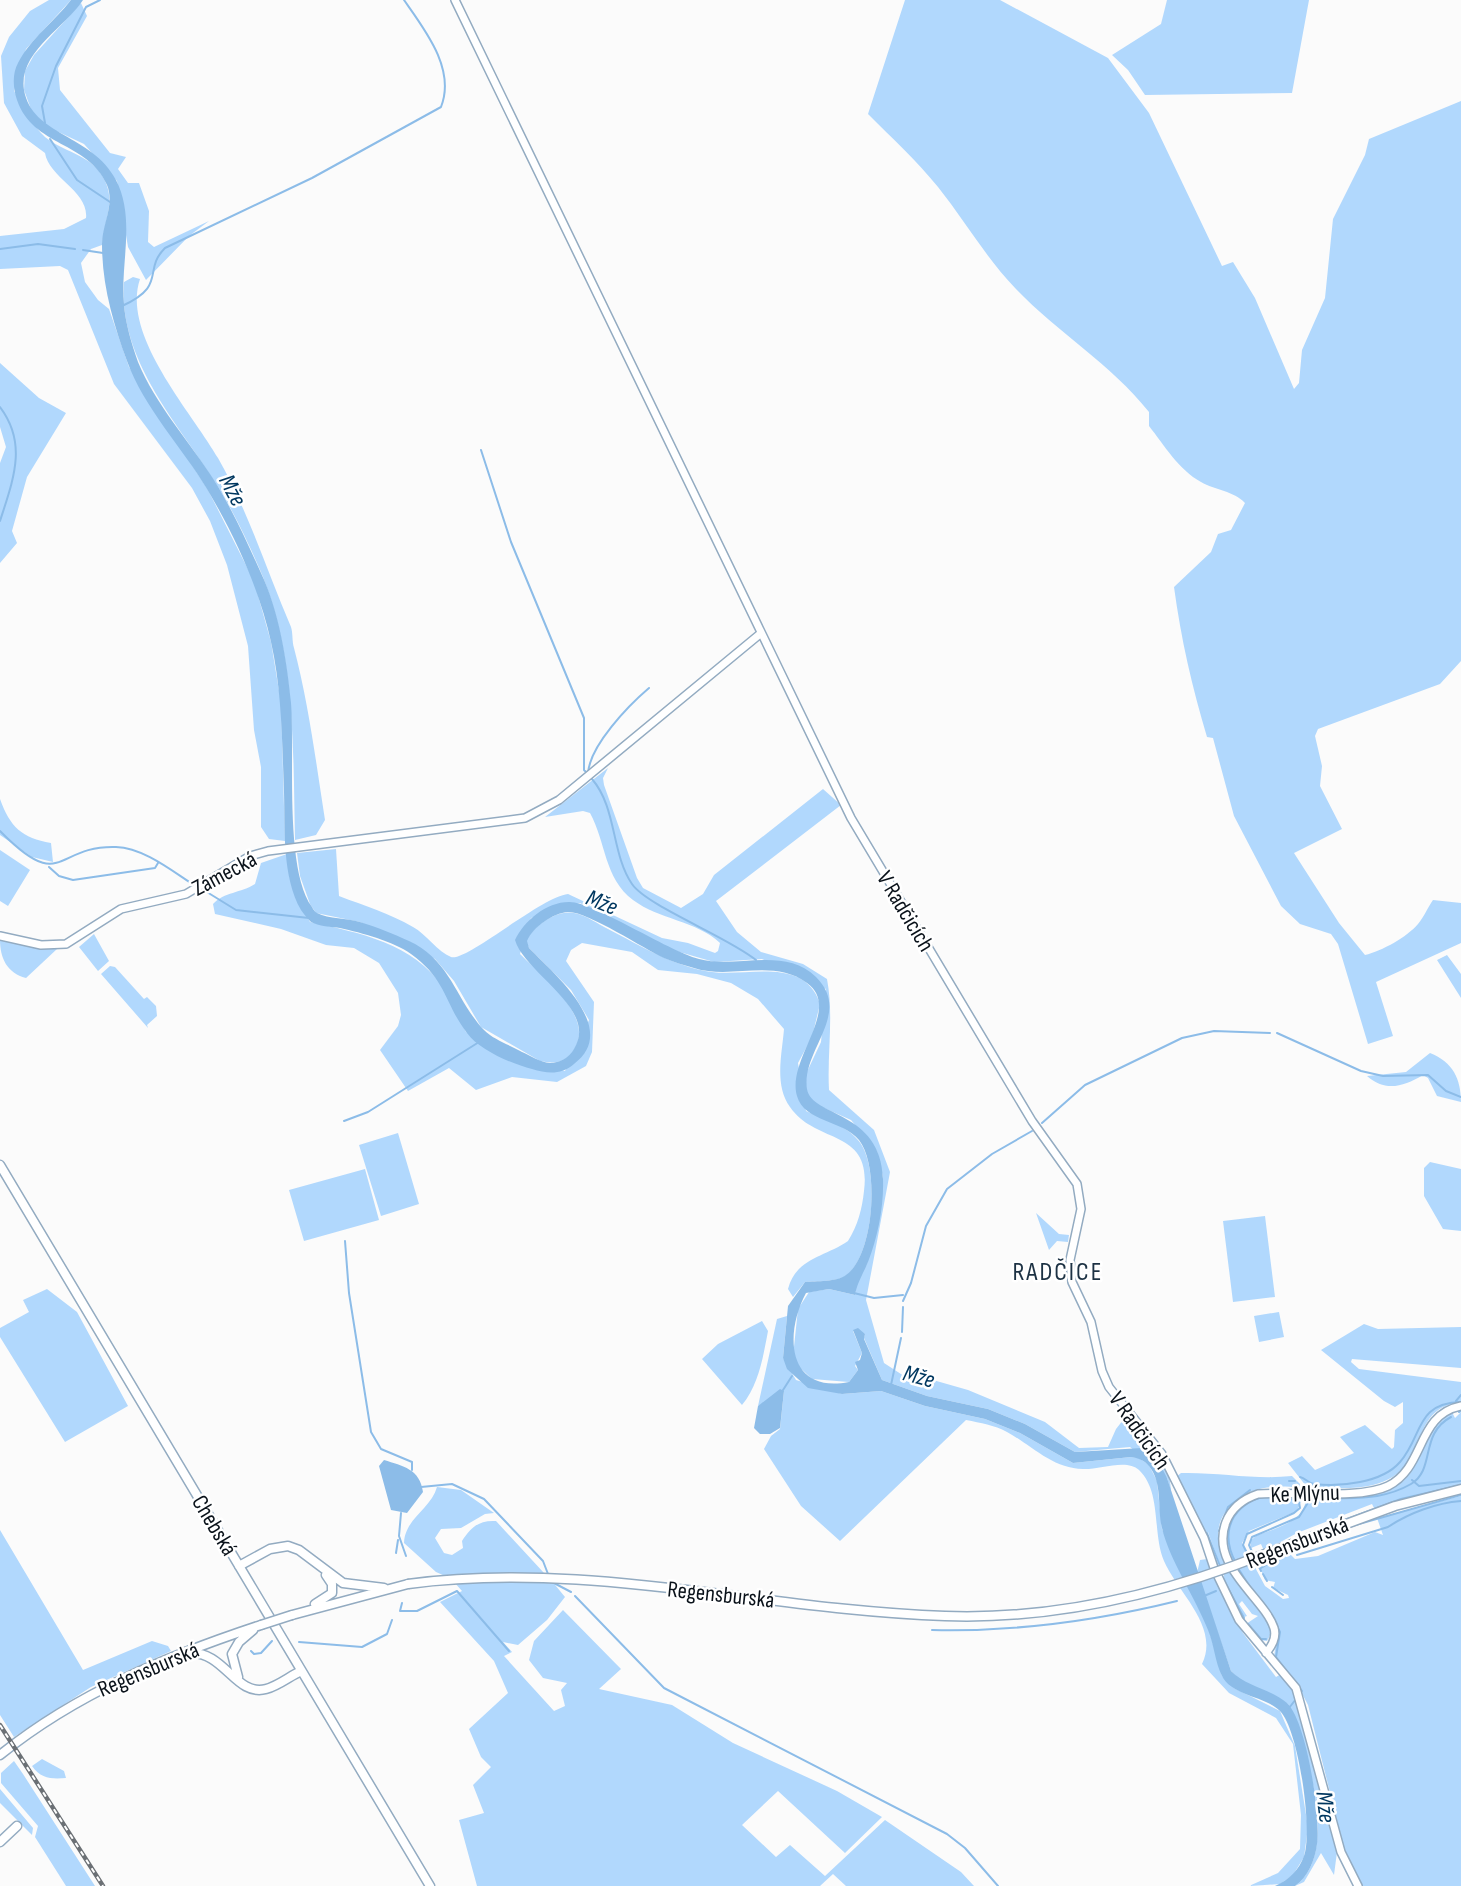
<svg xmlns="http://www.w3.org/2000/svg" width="1461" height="1886" font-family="'Sofia Sans Condensed',sans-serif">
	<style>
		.green { fill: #b1d8fd }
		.water { fill: #8cbce8 }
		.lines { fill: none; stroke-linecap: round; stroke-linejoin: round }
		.stream { stroke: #8cbce8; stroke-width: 2 }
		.tertiary-casing { stroke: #93abc1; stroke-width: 10 }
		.secondary-casing { stroke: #93abc1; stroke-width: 11 }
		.tertiary { stroke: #fff; stroke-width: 7 }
		.secondary { stroke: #fff; stroke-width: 8 }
		.rail-casing { stroke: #6b7075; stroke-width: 4.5 }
		.rail { stroke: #fff; stroke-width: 2; stroke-dasharray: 5; stroke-linecap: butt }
		.secondary-bridge-casing { stroke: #93abc1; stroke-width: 11; stroke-linecap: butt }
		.secondary-bridge { stroke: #fff; stroke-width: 8 }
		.labels { text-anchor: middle; stroke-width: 5; stroke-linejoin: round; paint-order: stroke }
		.street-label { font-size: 23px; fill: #0a121a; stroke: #fff }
		.water-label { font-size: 24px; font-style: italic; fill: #00375f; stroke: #fff }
		.quarter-label { font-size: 26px; letter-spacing: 2px; fill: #1d3244; stroke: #fff }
	</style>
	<rect width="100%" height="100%" fill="#fbfbfb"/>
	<path class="green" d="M49,0H71L26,49L14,91C23,105 33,126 45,137C66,154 97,155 107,186C114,205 103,227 102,245L91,249L81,263L85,282L98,300L109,309L129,367L208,490L254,581L271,642L281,703L285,841L269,839L261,827V767L254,730L248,646L227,565L210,521L192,488L114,384L68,270L60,266L0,269V236L64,229L86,218C89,191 49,178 45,153L22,136L4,103L1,56L9,37L30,11Z
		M905,0H1000L1108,58L1149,113L1222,266L1233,262L1255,298L1294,389L1299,383L1302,350L1325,298L1333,219L1365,155L1369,139L1461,101V661L1440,684L1318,729L1315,736L1322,766L1320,786L1342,829L1294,853L1339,923L1365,955C1382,951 1407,937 1418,924C1424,917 1428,907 1433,900L1461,903V943L1376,982L1393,1036L1368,1044L1338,944L1331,934L1300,924L1281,906L1234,816L1213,738L1207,737C1192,687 1181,639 1174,587L1211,552L1218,534L1231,530L1245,503C1234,491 1215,490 1201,482C1179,470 1164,445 1149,426V412C1111,364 1058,333 1016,289C986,258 965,221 938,187C917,161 892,138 868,114Z
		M1167,0H1309L1292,93L1145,95L1128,70L1112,55L1161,24Z
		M81,3L87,16L58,68L60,90L110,153L126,157L118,169L128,183H139L149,211L148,242L154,247L209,221L189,236L146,280L128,247L117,181L84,144L50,128L32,112L24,90L25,71L34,55Z
		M133,277L140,279C121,335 191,411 218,458C249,513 267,571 291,627C293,633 292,642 294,648C309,705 316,763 325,820L316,835L295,840C293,753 296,660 263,577C250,546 233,510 215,482C177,422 118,359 124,282Z
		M0,363L39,398L66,413L27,477L12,531L17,543L0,563V463L6,447L0,427Z
		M608,768L603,778L604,785L637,878L643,888L681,908L703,894L714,875L823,789L841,805L716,901L737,932L761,952L803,964L827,979C834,1016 827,1053 829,1090L874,1130L890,1172L866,1300L884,1363L904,1376H919L968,1390L1045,1422L1079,1448L1108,1447L1116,1429L1127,1415C1148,1433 1171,1462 1171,1492L1167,1478L1130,1447L1075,1452L1025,1424L988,1409L927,1396L882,1380L864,1338L865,1334L853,1331L862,1353L855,1366L858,1370L849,1382L812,1379L796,1364L793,1356L798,1309L809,1292L829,1289L855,1295L857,1281L867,1264L880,1215L883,1177L877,1151L851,1120L813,1103L807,1094L805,1076L821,1042L826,989L762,959L714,962L669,949L580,903L531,918L520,954C541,975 596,1017 574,1050C566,1063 554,1064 540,1061L481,1027L454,981L435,959L360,922L316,913L310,904L300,876L297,853L336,849L339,896C365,906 389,913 413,927C426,934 438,952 451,957C466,962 541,897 568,894L662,938L688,943L715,953L718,951L720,943C697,921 658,919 633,900C604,878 606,842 590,813L583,811L545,817Z
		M0,799C10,827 22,838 51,843L53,862L32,857L0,835Z
		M0,850L30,870L8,906L0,901Z
		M287,854L290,879L310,922C360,933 413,943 444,988C453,1001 459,1018 466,1032L565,1071L589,1020L571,990L529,948L526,941C533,926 557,909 574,913C586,915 598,924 608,929C641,946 675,967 712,972C747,977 805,956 820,1004L812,1037L798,1063L806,1111C823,1119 844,1124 857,1139C881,1163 874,1254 847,1275C838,1282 816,1281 805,1282L793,1297L788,1289C796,1258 825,1257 848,1241C858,1225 862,1209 864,1191C872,1128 816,1145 790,1107C774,1085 782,1054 784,1029L758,999L731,983L697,974L658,970L632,952L582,943L571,950L566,961L594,1002L592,1052L586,1066L557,1082L512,1077L476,1090L449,1068L408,1091L380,1050L398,1026L401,1015L398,993L379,963L354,948L326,945L281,929L215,914L213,904C224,892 241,893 255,884L261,863Z
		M94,934L109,961L98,971L79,947Z
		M0,940L57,949L26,978C7,973 0,958 0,940Z
		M1447,955L1461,974V998L1437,960Z
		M110,966L115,967L144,999L147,997L156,1006L157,1016L147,1025L148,1028L101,974Z
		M1430,1053C1453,1062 1461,1079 1461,1102L1437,1096L1428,1078L1423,1075C1403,1087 1385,1092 1367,1076L1406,1072Z
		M398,1133L419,1204L381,1216L359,1145Z
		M1430,1162L1461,1169V1231L1443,1229L1424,1196V1168Z
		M365,1169L379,1220L304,1241L289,1190Z
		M1036,1213L1059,1234L1069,1235L1068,1242L1057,1241L1049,1250Z
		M1265,1216L1275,1297L1233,1302L1223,1221Z
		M47,1289L77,1312L128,1406L65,1442L0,1337V1328L29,1312L23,1300Z
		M1279,1312L1284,1337L1259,1342L1254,1316Z
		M787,1316L783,1358L796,1380L842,1394L881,1391L925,1406L985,1419L1020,1433L1073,1463L1131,1457L1139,1458L1149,1465L1157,1481L1162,1529L1209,1630L1222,1676L1234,1688L1280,1711L1295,1746L1308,1827L1304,1857L1293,1875L1280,1884L1249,1886L1278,1873L1300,1849L1301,1815L1293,1744L1276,1718L1229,1693L1202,1664C1220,1627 1178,1593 1164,1561C1152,1533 1162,1492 1139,1470C1127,1458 1098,1470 1083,1469C1053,1469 1031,1445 1007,1432C994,1425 981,1423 966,1420L840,1541L801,1506L764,1449L771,1436L780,1429L784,1391L758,1406L777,1319Z
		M762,1321L768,1331C763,1357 759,1384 742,1405L702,1359L718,1344Z
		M1364,1324L1378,1329L1461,1327V1368L1352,1359L1351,1362L1359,1369L1461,1382V1402C1398,1410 1441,1484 1350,1488C1335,1488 1320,1490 1306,1486L1288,1463L1302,1456L1315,1470L1354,1453L1340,1437L1365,1425L1392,1449L1394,1447L1395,1430L1403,1423V1402L1395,1407L1384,1401L1321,1350Z
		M1452,1412L1455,1418L1461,1412V1484L1374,1508L1372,1504L1297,1533L1264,1551L1261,1544L1251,1548L1250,1541L1256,1536C1275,1528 1306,1522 1306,1497C1332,1496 1356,1501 1381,1493C1431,1478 1415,1426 1452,1412Z
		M1181,1473C1218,1472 1255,1480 1292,1476L1300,1484L1299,1488C1278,1485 1254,1486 1237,1500C1187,1540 1250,1591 1269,1626C1272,1632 1270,1636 1267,1641L1259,1640L1246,1624L1258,1616L1252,1614L1242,1601L1239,1604L1247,1616L1241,1618L1222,1579L1224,1576L1208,1532L1205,1533L1176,1477Z
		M437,1487L461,1490L494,1513L485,1514L461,1528L441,1529L435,1538L444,1553L452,1555L463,1548L462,1541C471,1527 479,1520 496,1521L544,1573L445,1576L436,1572L404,1543C405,1518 431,1509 437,1487Z
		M1461,1496V1886H1362L1344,1848L1308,1705L1295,1680L1337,1852L1334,1875L1321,1853L1304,1882L1295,1886C1341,1853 1306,1746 1288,1704L1239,1679L1231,1671L1197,1573L1200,1560L1207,1559L1243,1633L1276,1677L1286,1671L1274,1657L1278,1628C1262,1596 1188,1531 1249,1501C1262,1494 1290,1493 1302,1499L1297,1511L1249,1531L1242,1543L1265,1586L1283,1599L1289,1598L1288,1595L1273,1588L1275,1582L1265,1580L1258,1562L1286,1550L1295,1559L1318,1556L1375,1532L1383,1535L1377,1518Z
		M0,1530L83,1670L152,1641L168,1646L171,1651L91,1687L14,1737L0,1715Z
		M551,1580L565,1597L547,1620L518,1645L503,1642L512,1652L504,1656L554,1711L565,1706L561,1690L567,1683L543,1678L529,1660L534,1641L563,1610L621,1669L599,1689L672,1705L733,1743L837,1791L882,1817L845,1853L778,1791L742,1825L776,1857L790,1845L825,1876L885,1820L961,1872L974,1886H846L833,1874L820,1886H477L459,1820L484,1813L473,1785L491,1767L481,1757L469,1729L508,1693L494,1661L440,1602L462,1591L454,1582Z
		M42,1759L64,1771L66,1778C52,1779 41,1779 32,1766Z
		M14,1761L23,1774L95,1886H66L35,1837L38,1826L1,1783V1773Z
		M0,1789L33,1828L32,1835L0,1803Z"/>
	<path class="water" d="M71,0H83C65,28 18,52 24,90C32,136 92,134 116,180C136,219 120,264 124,304C125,322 132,345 138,362C155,404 190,442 214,480C232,509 247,542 261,573C279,611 287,661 291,703C295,753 284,869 312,907C313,909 315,912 317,913C329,919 347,918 360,922C376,927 394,934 409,941C451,960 456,1001 484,1030C494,1040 510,1045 522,1052C531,1056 540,1062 550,1063C559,1063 569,1058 574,1049C599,1009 525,974 515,940C524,921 546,902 569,902C592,901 666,950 699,959C736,969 785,946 816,977C853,1014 801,1050 807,1089C811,1117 881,1110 883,1179C884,1206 878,1236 868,1262C863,1274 857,1283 855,1295L829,1289L806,1293C784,1334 787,1394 849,1382L858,1370L855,1362L860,1360L862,1353L853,1330L858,1328L865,1334L864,1339L882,1380L927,1396L988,1409L1025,1424L1075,1452L1142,1448L1157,1458L1167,1478L1231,1671C1247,1687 1271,1689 1287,1703C1307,1722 1321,1817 1317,1844C1315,1860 1308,1877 1295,1886H1275C1289,1880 1299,1870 1304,1856C1313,1832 1299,1730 1280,1711C1265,1696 1232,1696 1222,1676C1215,1662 1214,1644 1208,1630C1196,1599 1169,1559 1162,1528C1157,1508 1163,1483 1149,1466C1144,1460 1138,1458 1131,1457L1073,1463L1020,1433L985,1419L925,1406L881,1391L842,1394L808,1388L787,1369L783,1358L788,1306L805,1282C816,1281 837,1282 846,1275C874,1256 880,1166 859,1140C843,1120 804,1122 797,1096C786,1059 843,1009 807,983C773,958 731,980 694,968C684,965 673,962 664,958C644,949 587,911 568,912C553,913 533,927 527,941L529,948C553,973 621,1029 574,1064C561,1075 548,1074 532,1069C512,1064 479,1050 467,1033C444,1003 447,980 411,954C393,941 362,933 340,928C332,927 318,926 311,922C310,921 302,912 301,910C282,877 285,829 284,792C282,741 282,691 271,642C259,588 235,536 207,489C182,447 144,408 127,361C113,323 102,285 102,244C102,225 115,204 107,185C88,141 33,147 17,100C13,88 12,74 18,63C31,38 54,22 71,0Z
		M780,1389L784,1391L780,1428L770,1434H760L754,1428L758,1406Z
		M384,1460C403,1466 420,1469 423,1492L407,1513L391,1510L379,1466Z"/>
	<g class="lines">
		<path class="stream" d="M45,123L42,106L56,66L86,7L100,0
			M50,139L77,180L110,202
			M0,249L38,244L75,249
			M83,250L103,253
			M122,306C168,285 142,271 165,248L312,178L441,107C456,69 425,30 404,0
			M0,407C28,444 13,480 0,521
			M481,450L511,542L584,718V770L588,774
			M588,774C589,746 629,705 649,688
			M592,779C617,808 611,853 632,884C647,906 728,937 756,960
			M0,831C63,895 54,845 116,847C144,848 172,871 194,885
			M49,867L59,876L73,880L155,868L158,863
			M202,889L236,910L309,918
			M1277,1033L1361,1071L1383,1076L1428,1075L1446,1091L1461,1097
			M344,1121L368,1112L479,1042
			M1042,1123L1085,1085L1182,1038L1214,1031L1270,1033
			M345,1241L349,1293L371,1432L381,1449L412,1462V1470
			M854,1293L874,1298L903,1295
			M903,1301L911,1283L926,1226L947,1189L992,1154L1032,1131
			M902,1332L903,1307
			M891,1385L901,1338
			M783,1390L792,1376
			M1456,1401L1461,1395
			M1459,1412L1461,1411
			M1300,1477C1306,1478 1307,1483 1314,1484C1340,1487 1382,1483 1400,1462C1423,1436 1415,1403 1461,1402
			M1412,1480L1419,1486L1461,1481
			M1289,1481H1295
			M421,1487L452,1484L484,1499L543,1561L548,1574
			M401,1513L399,1536L406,1556
			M1202,1526L1218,1567
			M1352,1526L1461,1495
			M1219,1531L1228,1507L1250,1490
			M1207,1533L1220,1566
			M1285,1542L1401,1499L1461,1485
			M396,1553L398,1540
			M1253,1554L1249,1545L1252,1537L1299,1517L1309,1501C1344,1495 1376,1504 1411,1484C1436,1469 1419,1434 1451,1417
			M1297,1555L1388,1527C1409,1513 1436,1503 1461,1501
			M1255,1559L1261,1571
			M1236,1563C1210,1517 1256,1482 1299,1502L1300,1508L1294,1513L1247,1534L1243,1545L1249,1557
			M1238,1568L1250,1587
			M1261,1568L1295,1547
			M1263,1574L1267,1581
			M1221,1575L1244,1618
			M552,1582L571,1592
			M1272,1587L1283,1595
			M575,1596L664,1688L947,1834L965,1848L998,1886
			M1204,1596L1216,1591
			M402,1603L400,1611H417L457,1591L509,1651
			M1272,1617L1280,1632L1276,1657L1302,1691
			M1248,1624L1261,1639H1266
			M932,1630C1016,1632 1096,1621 1177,1601
			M299,1642L362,1647L387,1634L392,1620
			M251,1651L254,1654L261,1653L272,1641
			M1289,1708L1296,1699"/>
		<g class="tertiary-casing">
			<path id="tertiary" d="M455,0L851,818L1032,1121L1077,1184L1081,1209L1070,1260L1072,1282L1091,1322L1102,1371L1109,1387L1162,1454L1204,1538L1214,1568L1239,1620L1296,1688L1341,1852L1358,1886
				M0,936L41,945L66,944L121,909L186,894L250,856L268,851L525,818L559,800L760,634
				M1266,1653C1272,1646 1277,1638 1274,1628C1264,1597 1209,1566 1226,1522C1232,1507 1243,1499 1258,1494C1293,1491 1359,1500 1388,1486C1426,1467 1416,1415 1461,1406"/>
		</g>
		<g class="secondary-casing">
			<path id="secondary" d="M0,1165L430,1886
				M1265,1554L1395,1506L1461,1489
				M239,1566L270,1549L288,1546L299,1550L343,1583L384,1588
				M315,1604L332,1593V1584L326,1575
				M292,1615L408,1584
				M190,1653C224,1651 236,1697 266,1689C278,1686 290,1676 301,1671
				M238,1677L232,1654L239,1642L253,1630
				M0,1755C77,1693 167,1656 261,1625
				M0,1842L17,1826"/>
		</g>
		<use href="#tertiary" class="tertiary"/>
		<use href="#secondary" class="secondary"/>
		<g class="rail-casing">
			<path id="rail" d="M0,1725L103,1886"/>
		</g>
		<use href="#rail" class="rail"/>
		<g class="secondary-bridge-casing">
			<path id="secondary-bridge" d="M408,1584C588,1560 765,1610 945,1616C1056,1620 1163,1594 1265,1554
				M261,1625L292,1615"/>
		</g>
		<use href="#secondary-bridge" class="secondary-bridge"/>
	</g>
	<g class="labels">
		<g class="street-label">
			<text transform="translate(224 873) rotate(-28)" y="8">Zámecká</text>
			<text transform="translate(906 911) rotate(59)" y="8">V Radčicích</text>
			<text transform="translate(1140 1430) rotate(55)" y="8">V Radčicích</text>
			<text transform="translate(1305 1493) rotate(-2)" y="8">Ke Mlýnu</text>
			<text transform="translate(215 1525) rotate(59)" y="8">Chebská</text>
			<text transform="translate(1297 1542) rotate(-21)" y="8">Regensburská</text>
			<text transform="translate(721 1594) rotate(6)" y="8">Regensburská</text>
			<text transform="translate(148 1669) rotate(-23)" y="8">Regensburská</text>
		</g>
		<g class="water-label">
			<text transform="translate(233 490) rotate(62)" y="8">Mže</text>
			<text transform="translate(602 902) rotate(22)" y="8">Mže</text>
			<text transform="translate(919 1376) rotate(15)" y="8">Mže</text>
			<text transform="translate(1326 1807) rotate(83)" y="8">Mže</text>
		</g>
		<g class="quarter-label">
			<text x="1058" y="1280">RADČICE</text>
		</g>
	</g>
</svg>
